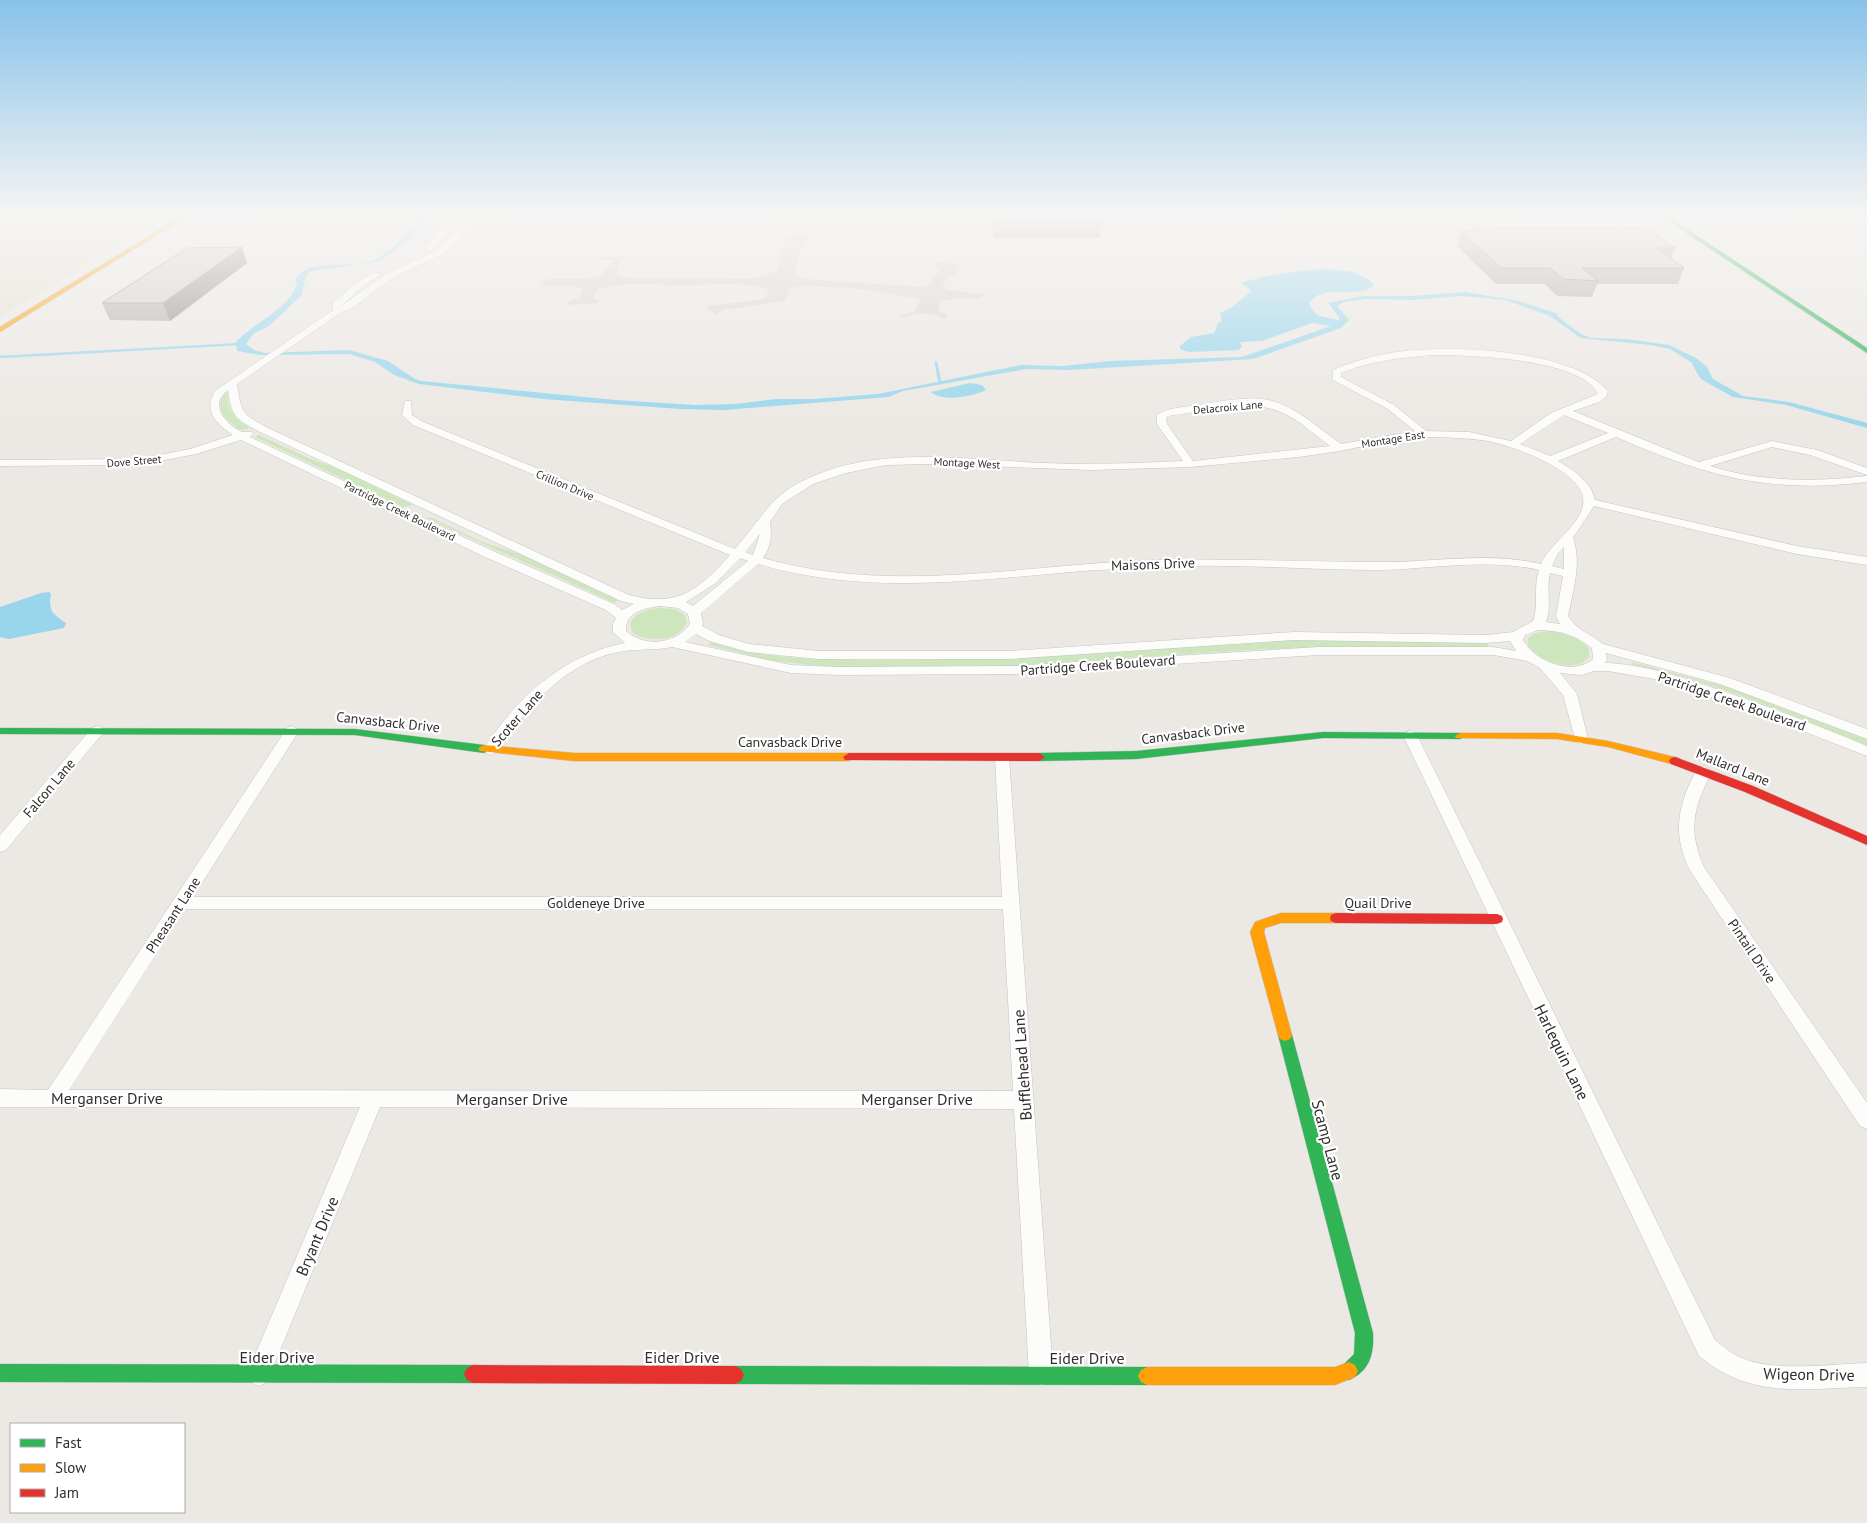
<svg xmlns="http://www.w3.org/2000/svg" width="1867" height="1523" font-family="'PT Sans',sans-serif">
	<style>
		.education { fill: #e6e0d3 }
		.green { fill: #cee6be }
		.plaza { fill: #dad6d2 }
		.water { fill: #99d6ec }
		.lines { fill: none; stroke-linecap: round; stroke-linejoin: round }
		.stream-far1 { stroke: #99d6ec; stroke-width: 2.5 }
		.stream { stroke: #99d6ec; stroke-width: 3 }
		.street-casing { stroke: #c5c4c5; stroke-width: 1 }
		.fast-casing { stroke: #c5c4c5; stroke-width: 1 }
		.slow-casing { stroke: #c5c4c5; stroke-width: 1 }
		.jam-casing { stroke: #c5c4c5; stroke-width: 1 }
		.street { fill: #fcfcfb; fill-rule: evenodd }
		.fast { fill: #30b455; fill-rule: evenodd }
		.slow { fill: #ff9f0a; fill-rule: evenodd }
		.jam { fill: #e5322d; fill-rule: evenodd }
		.wall { fill: #b4b1af }
		.shaded-wall { fill: #92908e }
		.building { fill: #d1cecb; stroke: #92908e }
		.labels { text-anchor: middle; stroke-width: 4.5; stroke-linejoin: round; paint-order: stroke }
		.far-street-label { font-size: 11px; fill: #2e2e2e; stroke: #fff }
		.street-label { font-size: 14px; fill: #2e2e2e; stroke: #fff }
		.near-street-label { font-size: 16px; fill: #2e2e2e; stroke: #fff }
	</style>
	<rect width="100%" height="100%" fill="#ece8e4"/>
	<path class="education" d="M0,216H168L0,317Z"/>
	<path class="green" d="M228,392C225,408 236,419 249,427L248,429L240,430C226,420 214,410 224,393Z
		M259,435L308,458L339,469L413,505L403,507L255,437Z
		M430,517L482,542L522,555L618,600L614,603C552,573 489,548 427,518Z
		M660,608L674,609L684,614L687,621C681,642 648,643 633,633L630,625C634,612 648,609 660,608Z
		M1549,631C1564,633 1579,637 1589,649V657C1575,675 1539,661 1528,646V638L1535,633Z
		M1293,640L1487,643L1489,647L1262,649L1011,666L831,667L774,661L708,645L711,642C774,662 838,660 903,660C1033,660 1163,648 1293,640Z
		M1632,662L1739,690L1867,738V746C1791,716 1713,680 1633,665Z"/>
	<path class="plaza" d="M766,232L794,235L817,233L807,238L805,243H803L794,275L805,279L921,287L929,285L937,274L941,268L934,266L938,262L958,264L974,265H956L959,268H957L954,276H948L942,287L948,290L984,294L980,298L981,299L955,298L942,301L937,310L947,315V318H941L939,315L918,313L901,318L902,315L914,312L921,299L863,289L805,286L790,288L785,301L723,310L715,315L705,306L766,299L769,290L759,286L729,284L663,286L659,284H629L599,289L592,298L599,301L597,303L567,305L569,301L579,298L584,290L576,286H541L546,279H588L602,275L614,260L599,259L601,257H631L622,260L616,273L627,278L751,279L776,271L787,238L765,234Z"/>
	<path class="water" d="M408,216H422L427,220L426,222L408,240L380,261L311,271L306,275L302,295L269,326L253,334L246,344L254,350L265,353L349,350L388,361L415,379L422,381L616,400L695,405L735,404L776,399H813L878,394L1021,365L1063,366L1110,361L1242,357L1331,326L1312,323L1262,341L1240,342L1242,347L1238,350L1189,352L1180,349V346L1191,337L1214,333L1218,323L1222,321L1220,313L1232,307L1250,292L1251,290L1241,283C1270,274 1353,256 1374,285C1362,300 1324,282 1309,303L1313,311L1319,316L1339,320V317L1328,303L1362,296H1410L1465,292L1519,301L1558,314L1557,316L1581,334L1591,338L1626,339L1669,345L1696,358L1707,367L1713,379L1743,396L1789,402L1867,423V428L1786,405L1733,397L1706,382L1700,378L1691,362L1670,349L1651,345L1581,338L1548,315L1505,300L1461,296L1414,300L1368,299L1344,302L1337,306L1349,320L1341,328L1253,359L1070,370L1027,369L903,391L888,397L724,410L680,409L543,399L419,384L394,375L375,362L349,354L260,355L237,351L236,342C254,322 289,310 297,283L295,279C311,257 348,269 372,261C382,258 411,231 420,223L416,218Z
		M970,383L982,385L986,390C972,397 941,402 931,392Z
		M49,592L51,594C48,610 52,614 66,623L64,628L9,639L0,637V607L41,593Z"/>
	<g class="lines">
		<path class="stream-far1" d="M0,357L240,344"/>
		<path class="stream" d="M936,363L940,383"/>
		<g class="street-casing">
			<path id="street" d="M458,216H465L432,250H426V246Z
				M473,216H480L443,254L389,280L354,307L340,313L237,384C242,414 241,413 268,428L629,595C677,608 699,590 730,555L413,425L402,415L405,401H411L412,415L421,421L735,549C752,530 769,501 790,488C865,442 963,460 1046,463C1092,465 1137,463 1183,461L1157,424V415C1168,407 1186,407 1199,405C1223,401 1255,394 1279,403C1302,412 1321,430 1341,444L1415,431L1388,409L1333,380V370C1352,362 1371,356 1391,353C1445,344 1570,348 1608,391L1606,397L1599,402L1573,411L1696,461L1699,462L1772,441L1817,450L1867,468V475L1810,455L1772,447L1710,466C1760,482 1815,482 1867,476V482C1768,494 1706,476 1616,437L1558,461C1573,470 1591,481 1595,500L1797,546L1867,557V565L1797,554L1594,506L1573,538C1582,563 1573,591 1568,616C1578,632 1589,632 1603,644L1730,678L1867,729V739L1720,684L1606,653L1607,660L1605,663C1644,664 1683,678 1720,690C1770,707 1818,726 1867,746V756L1741,707L1660,680L1608,671H1594L1582,675L1560,673L1577,694L1588,739L1581,744L1576,742L1563,695L1540,668L1527,661L1493,655H1319L1013,674L839,675L791,673L672,647C652,651 634,648 614,653C562,665 524,712 495,753L490,755L483,750C516,698 563,655 625,643L613,632V624L616,618L606,610L485,557L241,440L196,454L139,465L0,466V460L139,459L190,449L233,435C216,424 203,411 215,391L333,310V303L356,283L374,272L381,274L362,287L340,307L383,276L437,250ZM1432,355C1467,355 1581,358 1598,394L1551,413L1511,441L1469,432L1426,431L1394,405L1341,377V373C1370,361 1399,358 1432,355ZM228,390C232,418 236,419 260,432L621,601L634,604L622,610L614,604L493,551L250,437L253,434L252,432C247,431 244,433 240,431C224,423 209,403 228,390ZM1237,406C1284,404 1295,420 1330,446L1193,461L1167,424L1166,418L1168,416ZM1564,415L1608,433L1550,456L1520,444ZM1427,437C1448,437 1468,438 1488,441C1512,446 1590,472 1583,505C1579,527 1550,543 1541,564C1488,551 1430,563 1377,562C1294,562 1212,557 1130,561C1008,568 883,593 763,558C771,546 772,536 770,522L782,504L813,484L846,473L886,465L929,464L1092,470L1190,467L1299,457L1340,451L1396,439ZM760,534L753,555L745,552ZM1564,547V569L1552,566L1558,553ZM740,558L748,561L693,606L686,602L716,583ZM758,564C863,595 965,581 1071,572C1101,569 1131,569 1161,567C1233,563 1306,570 1378,570C1429,569 1489,558 1539,570C1533,587 1539,605 1533,621L1513,632L1486,635L1294,632L1010,651H819L749,644L719,635L702,626L703,624L701,613ZM1550,573L1563,576L1556,616L1560,624L1546,622C1552,607 1546,589 1550,573ZM660,606L678,608L688,614L690,624C676,644 645,648 626,631C625,612 645,608 660,606ZM1538,630C1559,630 1576,635 1592,648L1593,659C1573,677 1534,661 1523,640L1525,635ZM696,634L709,641L748,652L819,659H1010L1294,640L1486,643L1510,641L1516,651L1493,647H1319L1013,666L839,667L791,665L685,642Z
				M97,726L102,728L104,731L102,734L6,850L0,852V835L92,728Z
				M292,726L299,731L193,897H1002L995,757L997,754H1007L1009,757L1053,1374L1049,1382L1041,1386L1033,1382L1029,1374L1014,1109L380,1107L267,1382L259,1386L251,1382L247,1374L360,1107H0V1089L48,1090L287,728ZM185,909H1003L1013,1091L69,1090Z
				M1410,730L1417,735L1715,1340C1724,1347 1733,1355 1744,1359C1778,1372 1831,1364 1867,1363V1387C1803,1388 1752,1400 1699,1356L1403,735Z
				M1704,766L1712,771C1694,808 1687,828 1704,867L1867,1103V1129L1860,1126L1689,869C1675,838 1676,814 1690,783C1694,776 1696,768 1704,766Z"/>
		</g>
		<g class="fast-casing">
			<path id="fast" d="M1661,216H1667L1867,348V353Z
				M0,728L355,729L484,745L490,749L484,753L355,735L0,734Z
				M1323,732L1460,733L1465,736L1460,739L1323,738L1136,759L1039,761L1033,757L1039,753L1136,751Z
				M1285,1029L1290,1031L1292,1035L1373,1333C1374,1354 1370,1371 1349,1380L1343,1377L1340,1371L1343,1365L1354,1354L1355,1333L1278,1035L1280,1031Z
				M0,1364L473,1365L479,1368L482,1374L479,1380L473,1383L0,1382Z
				M735,1366L1147,1367L1153,1370L1156,1376L1153,1382L1147,1385L735,1384L729,1381L726,1375L729,1369Z"/>
		</g>
		<g class="slow-casing">
			<path id="slow" d="M182,216H188L0,332V327Z
				M1460,733H1557L1608,741L1679,758L1681,761L1675,765L1608,747L1557,739L1456,738L1455,736Z
				M484,745L574,753H849L855,757L849,761H574L480,751L478,749L480,747Z
				M1281,913H1336L1341,915L1342,918L1341,921L1336,923H1281L1265,928L1264,932L1292,1035L1290,1039L1285,1041L1280,1039L1278,1035L1250,932L1255,922Z
				M1349,1362L1355,1365L1358,1371L1355,1377L1335,1385H1147L1141,1382L1138,1376L1141,1370L1147,1367H1335Z"/>
		</g>
		<g class="jam-casing">
			<path id="jam" d="M849,753H1039L1045,757L1039,761L845,760L843,757Z
				M1675,757L1753,786L1867,836V845L1745,792L1671,764L1669,761L1671,758Z
				M1336,913L1497,914L1502,916L1503,919L1502,922L1497,924L1336,923L1331,921L1330,918L1331,915Z
				M473,1365L735,1366L741,1369L744,1375L741,1381L735,1384L473,1383L467,1380L464,1374L467,1368Z"/>
		</g>
		<use href="#street" class="street"/>
		<use href="#fast" class="fast"/>
		<use href="#slow" class="slow"/>
		<use href="#jam" class="jam"/>
	</g>
	<path class="wall" d="M992,216H1099L1101,223L1100,238H994L992,223Z
		M1473,227L1675,248L1671,259L1684,268L1678,284H1597L1592,297L1557,296L1545,284H1496L1457,246L1461,231H1472Z
		M247,263L170,321L110,320L102,303Z"/>
	<path class="shaded-wall" d="M242,247L247,263L170,321L163,303Z"/>
	<path class="building" d="M994,216H1099L1101,223H995Z
		M1473,227L1646,228L1675,248H1657L1684,268H1582L1598,281L1563,279L1550,268H1501L1461,231H1477Z
		M242,247L163,303H102L187,248Z"/>
	<linearGradient id="sky" x2="0" y2="1"><stop stop-color="#88c2ea"/><stop offset="0.5" stop-color="#f6f5f3"/><stop offset="1" stop-color="#f6f5f3" stop-opacity="0"/></linearGradient>
	<rect width="1867" height="429" fill="url(#sky)"/>
	<g class="labels">
		<g class="far-street-label">
			<text transform="translate(1228 407) rotate(-5)" y="4">Delacroix Lane</text>
			<text transform="translate(1393 439) rotate(-9)" y="4">Montage East</text>
			<text transform="translate(134 461) rotate(-5)" y="4">Dove Street</text>
			<text transform="translate(967 463) rotate(3)" y="4">Montage West</text>
			<text transform="translate(565 485) rotate(23)" y="4">Crillion Drive</text>
			<text transform="translate(400 511) rotate(26)" y="4">Partridge Creek Boulevard</text>
		</g>
		<g class="street-label">
			<text transform="translate(1153 564) rotate(-2)" y="5">Maisons Drive</text>
			<text transform="translate(1098 665) rotate(-4)" y="5">Partridge Creek Boulevard</text>
			<text transform="translate(1732 701) rotate(19)" y="5">Partridge Creek Boulevard</text>
			<text transform="translate(517 718) rotate(-49)" y="5">Scoter Lane</text>
			<text transform="translate(388 722) rotate(6)" y="5">Canvasback Drive</text>
			<text transform="translate(1193 733) rotate(-7)" y="5">Canvasback Drive</text>
			<text x="790" y="747">Canvasback Drive</text>
			<text transform="translate(1733 767) rotate(22)" y="5">Mallard Lane</text>
			<text transform="translate(49 788) rotate(-50)" y="5">Falcon Lane</text>
			<text x="596" y="908">Goldeneye Drive</text>
			<text x="1378" y="908">Quail Drive</text>
			<text transform="translate(173 915) rotate(-57)" y="5">Pheasant Lane</text>
			<text transform="translate(1752 951) rotate(56)" y="5">Pintail Drive</text>
		</g>
		<g class="near-street-label">
			<text transform="translate(1562 1052) rotate(64)" y="6">Harlequin Lane</text>
			<text transform="translate(1022 1065) rotate(-94)" y="6">Bufflehead Lane</text>
			<text x="107" y="1104">Merganser Drive</text>
			<text x="512" y="1105">Merganser Drive</text>
			<text x="917" y="1105">Merganser Drive</text>
			<text transform="translate(1328 1140) rotate(75)" y="6">Scamp Lane</text>
			<text transform="translate(317 1236) rotate(-67)" y="6">Bryant Drive</text>
			<text x="277" y="1363">Eider Drive</text>
			<text x="682" y="1363">Eider Drive</text>
			<text x="1087" y="1364">Eider Drive</text>
			<text transform="translate(1809 1374) rotate(1)" y="6">Wigeon Drive</text>
		</g>
	</g>
	<rect x="10" y="1423" width="175" height="90" fill="#ffffff" stroke="#ababab"/>
	<rect x="20" y="1439" width="25" height="8" fill="#30b455" stroke="#ababab"/>
	<text x="55" y="1448" font-size="15" fill="#2e2e2e">Fast</text>
	<rect x="20" y="1464" width="25" height="8" fill="#ff9f0a" stroke="#ababab"/>
	<text x="55" y="1473" font-size="15" fill="#2e2e2e">Slow</text>
	<rect x="20" y="1489" width="25" height="8" fill="#e5322d" stroke="#ababab"/>
	<text x="55" y="1498" font-size="15" fill="#2e2e2e">Jam</text>
</svg>
